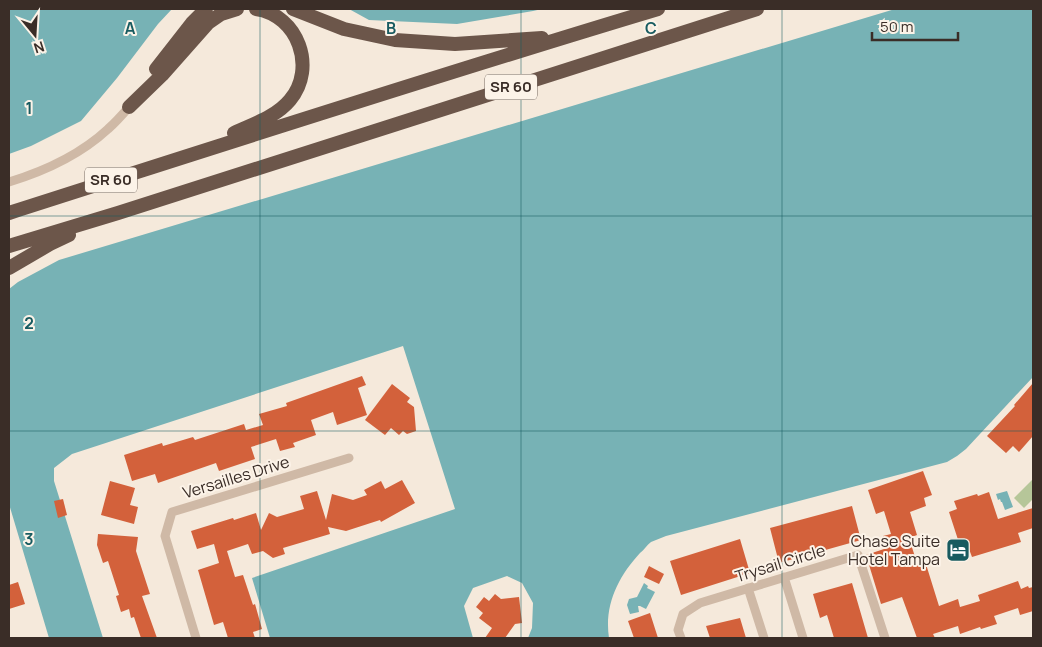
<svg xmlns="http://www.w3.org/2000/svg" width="1042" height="647" font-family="Manrope,sans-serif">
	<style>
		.green { fill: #b6c699 }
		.water { fill: #77b2b5 }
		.building { fill: #d3613b }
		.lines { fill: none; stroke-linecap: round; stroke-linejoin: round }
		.minor { stroke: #cfb9a6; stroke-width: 9 }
		.trunk { stroke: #6c564a; stroke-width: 14 }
		.grid { fill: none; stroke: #185b60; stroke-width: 1; stroke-opacity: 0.55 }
		.labels { text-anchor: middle; stroke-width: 4; stroke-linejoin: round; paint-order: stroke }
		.shield { fill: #fcf3e8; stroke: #746861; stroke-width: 1 }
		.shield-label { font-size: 15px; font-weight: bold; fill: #3a2d27 }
		.street-label { font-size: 16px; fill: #3a2d27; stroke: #fcf3e8 }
		.poi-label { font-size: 16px; fill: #3a2d27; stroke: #fcf3e8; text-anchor: end }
		.grid-label { font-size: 16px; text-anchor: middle; font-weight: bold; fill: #185b60; stroke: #fcf3e8; stroke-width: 4; stroke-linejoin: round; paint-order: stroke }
	</style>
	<rect width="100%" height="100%" fill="#f5e9db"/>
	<path class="green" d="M1033,479V499L1024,508L1014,498Z"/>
	<path class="water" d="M9,9H172L158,24L117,78L81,121L31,146L9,154Z
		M349,9H542L533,11L457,24L369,20Z
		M895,9H1033V377L966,449L957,456L947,462L666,536C661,538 656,540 651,542C647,545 644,550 640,553C618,577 604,605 609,638H528L532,628L533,603L522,583L507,576L473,588L464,606L473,638H270L252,578L455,509L403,346L72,454L54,468V481L103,638H49L9,504V289L18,282L59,260Z
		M1007,491L1013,507L1005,510L1002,502H1001L1000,499L998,500L996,494Z
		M644,583L648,586L647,588L655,592L646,609L640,606H638L639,612L630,614L627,605L629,599L637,597Z"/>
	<path class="building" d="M362,376L366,385L358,388L367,415L337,425L333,412L311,420L316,435L293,443L295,447L280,451L276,439L251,447L255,459L219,471L216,463L158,483L155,474L132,481L124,455L162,443L163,446L193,437L195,440L244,424L246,430L263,425L259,414L287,406L286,403Z
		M1033,383V436L1019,452L1013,446L1006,453L987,436L1015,406L1014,405Z
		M392,384L410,398L407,402L414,407L416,431L407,434L403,431L399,435L391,428L385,435L365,420Z
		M923,471L932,495L924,498L926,506L910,512L917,535L909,538L917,563L925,561L939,606L958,599L960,607L980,601L978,595L1018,581L1021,589L1028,586L1029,588L1033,587V611L1020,615L1018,608L994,616L997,624L981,629L980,627L960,634L958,626L933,634L935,638H917L902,597L881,604L866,555L887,548L883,536L891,534L884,511L876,514L868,490Z
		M402,480L415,503L381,522L380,520L346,531L328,527L330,534L283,548L285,554L273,558L263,551L252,554L248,544L227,551L235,577L243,575L253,605L255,604L262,629L253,632L255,638H228L223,622L214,625L198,570L219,563L214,544L197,549L191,531L233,518L234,520L256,513L261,530L269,513L277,517L304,509L300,496L317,491L326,520L332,494L353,500L367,495L364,490L381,481L385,489Z
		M110,481L135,488L130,505L138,507L134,524L101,515Z
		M989,492L998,519L1033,508V528L1018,533L1021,542L972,557L969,549L962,552L949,512L957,509L954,501L977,494L978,496Z
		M63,499L67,515L58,518L54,501Z
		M852,506L861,540L779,563L770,528Z
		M98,534L138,537L136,551L150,594L142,596L157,638H141L134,617L131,618L129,609L121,612L116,596L119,595L108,561L103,563L97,545Z
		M740,539L750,573L681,595L670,561Z
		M649,566L664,574L659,584L644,577Z
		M18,582L25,604L9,609V585Z
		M852,583L868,638H834L827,615L820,618L813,594Z
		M495,594L501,599L519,597L522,623L515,624L505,638H485L492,628L479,618L483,613L476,607L484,597L489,601Z
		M650,613L658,638H634L628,621Z
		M740,618L746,638H710L706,626Z"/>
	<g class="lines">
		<path class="minor" d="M9,182C45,171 80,155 108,129C116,122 123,114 129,107
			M784,577L803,638
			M748,588L764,638
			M196,638L165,536L172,512L349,458
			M681,638L678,630L683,614L700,603L858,555L885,638"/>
		<path class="trunk" d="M293,9L344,29L395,40L455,44L542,38
			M156,69L192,23L206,9
			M129,107L162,75L208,23L221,14L237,9
			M234,133C253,124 276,117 290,100C317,68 298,15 256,9
			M9,213C225,144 441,74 658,9
			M9,246L118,213L757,9
			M9,268L50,244L69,235"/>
	</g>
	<path class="grid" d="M260,9V638M521,9V638M782,9V638M9,216H1033M9,431H1033"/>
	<defs>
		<g id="hotel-square" transform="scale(1.25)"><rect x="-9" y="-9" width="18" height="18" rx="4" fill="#185b60" stroke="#fcf3e8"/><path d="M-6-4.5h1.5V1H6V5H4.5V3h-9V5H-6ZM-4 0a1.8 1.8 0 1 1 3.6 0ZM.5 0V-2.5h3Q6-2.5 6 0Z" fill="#fff"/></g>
	</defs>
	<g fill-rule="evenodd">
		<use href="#hotel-square" x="958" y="550"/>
	</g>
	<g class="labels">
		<g class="shield">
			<rect x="485" y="74.5" width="52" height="25" rx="4"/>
			<rect x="85" y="167.5" width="52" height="25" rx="4"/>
		</g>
		<g class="shield-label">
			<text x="511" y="92">SR 60</text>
			<text x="111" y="185">SR 60</text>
		</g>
		<g class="street-label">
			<text transform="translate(236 477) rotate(-17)" y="6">Versailles Drive</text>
			<text transform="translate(780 563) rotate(-17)" y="6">Trysail Circle</text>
		</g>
		<g class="poi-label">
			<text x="940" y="547">Chase Suite<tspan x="940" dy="18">Hotel Tampa</tspan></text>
		</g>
	</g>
	<g class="grid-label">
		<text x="130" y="34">A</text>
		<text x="391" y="34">B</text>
		<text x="651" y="34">C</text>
		<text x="29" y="114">1</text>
		<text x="29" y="329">2</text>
		<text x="29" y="545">3</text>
	</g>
	<rect width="1042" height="647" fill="none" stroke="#3a2d27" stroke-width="20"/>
	<g transform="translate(35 35) rotate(162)" stroke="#fcf3e8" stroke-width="4" paint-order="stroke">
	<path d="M0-4L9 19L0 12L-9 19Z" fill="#3a2d27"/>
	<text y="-8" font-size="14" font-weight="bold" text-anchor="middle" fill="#3a2d27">N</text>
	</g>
	<path d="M872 32v8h86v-8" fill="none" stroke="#3a2d27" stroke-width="2.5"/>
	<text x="880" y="32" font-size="15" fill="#3a2d27" stroke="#fcf3e8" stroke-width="4" paint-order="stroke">50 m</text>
</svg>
